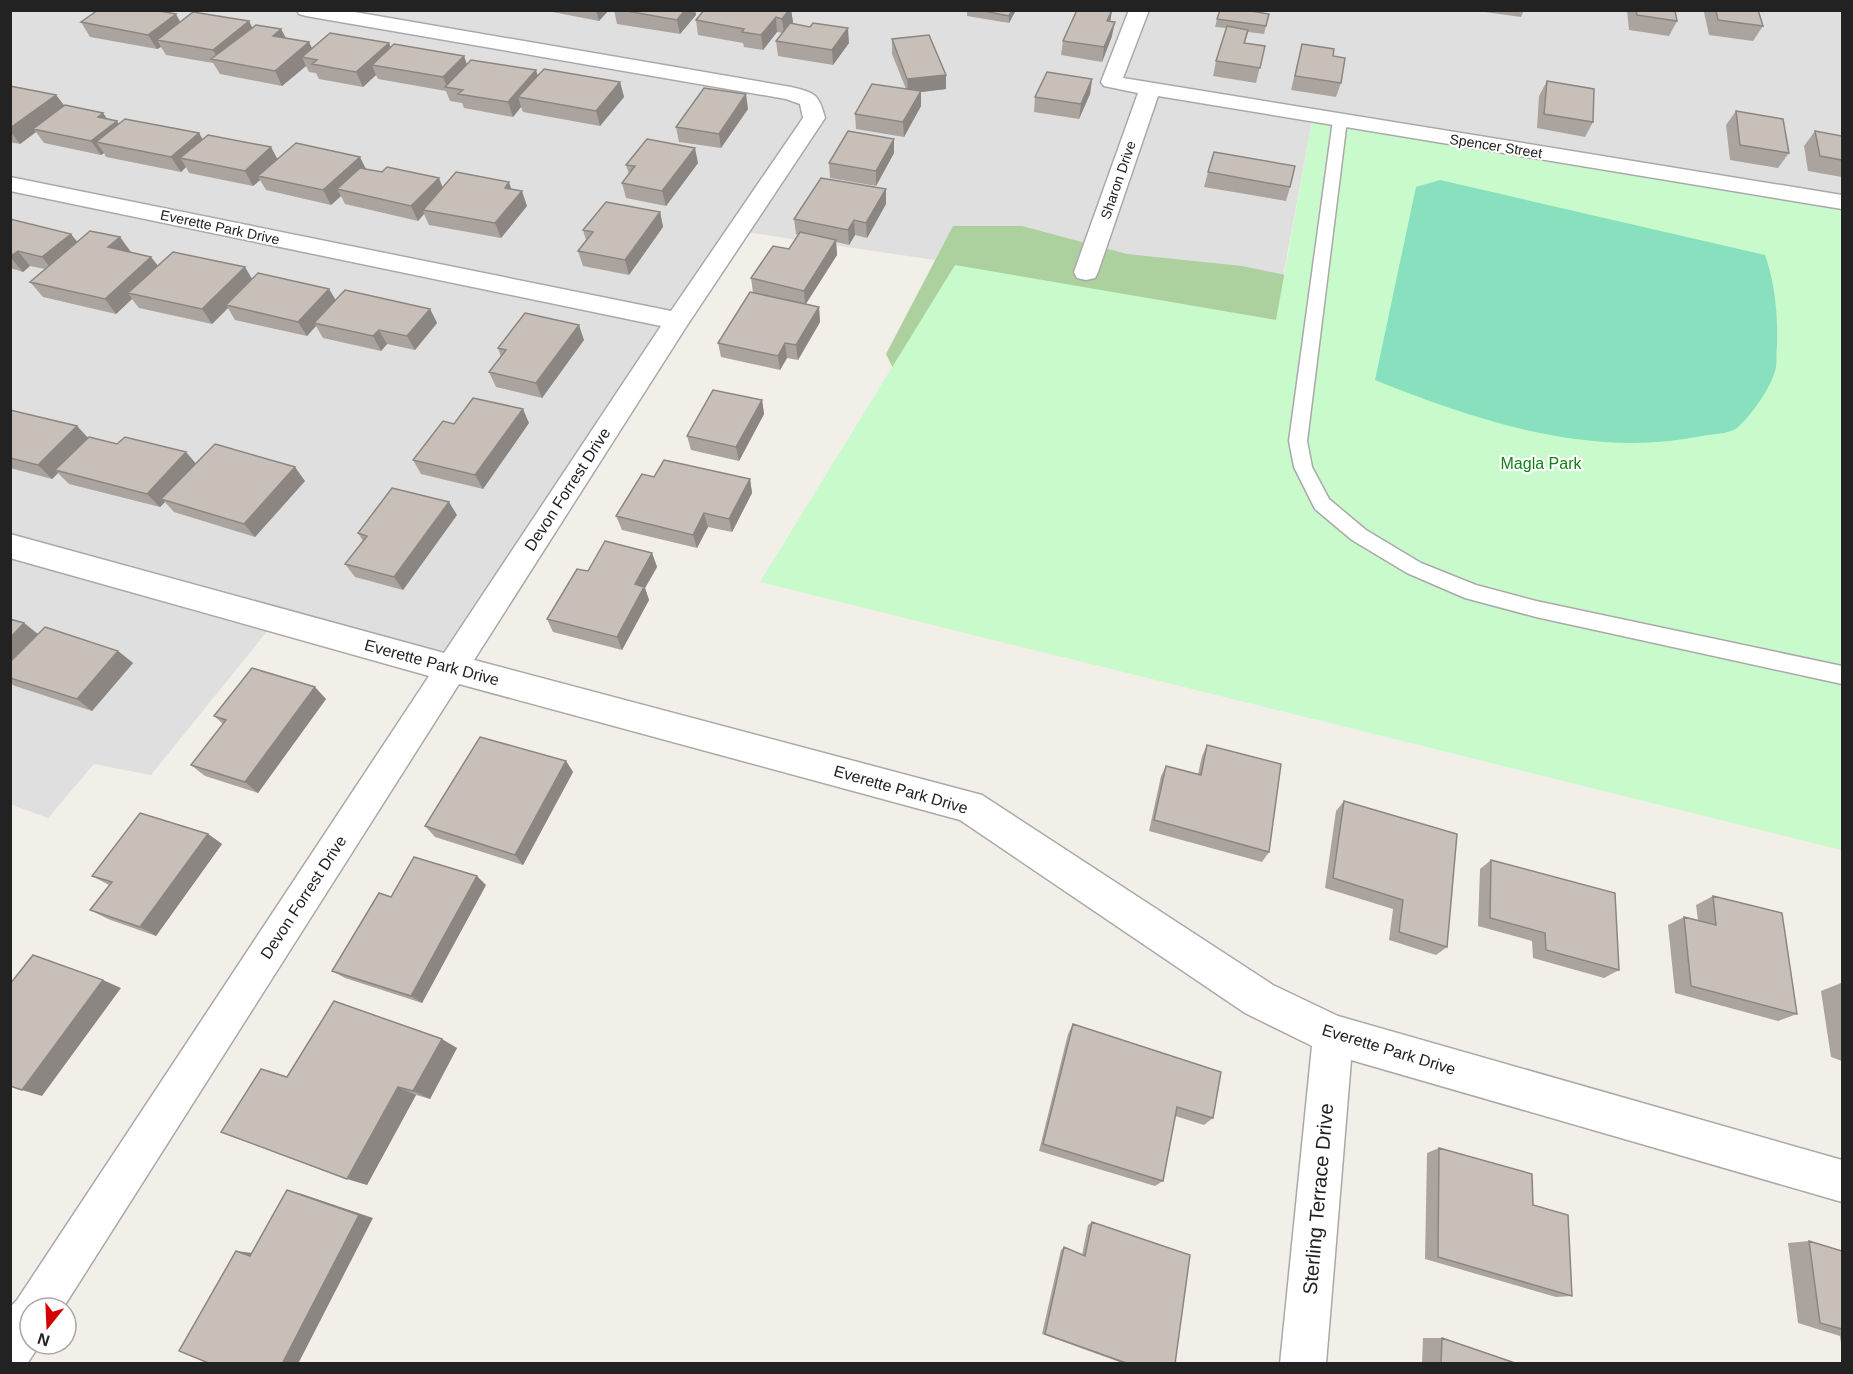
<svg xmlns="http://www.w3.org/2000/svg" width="1853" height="1374" font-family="Arial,sans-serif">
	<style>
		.residential { fill: #e0dfdf }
		.forest { fill: #add19e }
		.park { fill: #c8facc }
		.pitch { fill: #88e0be }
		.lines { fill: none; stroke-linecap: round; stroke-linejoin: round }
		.service-casing { stroke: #a9a9a9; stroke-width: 3 }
		.minor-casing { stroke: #a9a9a9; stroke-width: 3 }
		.service { fill: #fff; fill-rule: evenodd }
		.minor { fill: #fff; fill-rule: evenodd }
		.wall { fill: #aba49e }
		.shaded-wall { fill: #8b8681 }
		.building { fill: #c7bfb8; stroke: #8b8681; stroke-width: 1.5 }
		.labels { text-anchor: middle; stroke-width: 4.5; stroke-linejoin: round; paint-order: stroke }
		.far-street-label { font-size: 14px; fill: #222; stroke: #fff }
		.park-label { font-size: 16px; fill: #0c8416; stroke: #fff }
		.street-label { font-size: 16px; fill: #222; stroke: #fff }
		.near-street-label { font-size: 20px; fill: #222; stroke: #fff }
	</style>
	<rect width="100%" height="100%" fill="#f2efe9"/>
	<path class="residential" d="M10,11H1842V202L1313,116L1275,319L928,259L738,231L451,668L277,619L151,775L94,764L48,818L10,804Z"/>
	<path class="forest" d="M953,226H1022L1127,254L1242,266L1300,278L1283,375L903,389L886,354Z"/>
	<path class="park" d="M1313,116L1842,202V850L760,582L955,265L1276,320Z"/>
	<path class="pitch" d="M1440,180L1765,255C1775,284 1778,314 1777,345C1776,352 1777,360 1776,367C1773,385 1751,416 1737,428C1729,434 1711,434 1702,436C1591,459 1477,421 1375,380L1416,187Z"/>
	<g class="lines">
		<g class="service-casing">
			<path id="service" d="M1340,116L1347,120L1307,441L1312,467L1329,499L1366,530L1421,563L1476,585L1536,601L1842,666V684L1536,617L1465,598L1407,573L1352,540L1315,509L1294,467L1289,441L1333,120Z"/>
		</g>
		<g class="minor-casing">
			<path id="minor" d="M297,10H343L791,87C815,93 819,94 825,118L686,327L474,660L982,795L1273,985L1338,1016L1842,1160V1202L1351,1060L1326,1364H1280L1312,1046L1245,1013L960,820L459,684L63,1308H30V1344H40L27,1364H10V1307L17,1300L429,676L10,558V534L444,653L661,326L10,191V177L671,311L803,118L800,104L786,99L306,16L299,14Z
				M1129,10H1149L1123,78L1842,195V209L1158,96L1098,272L1095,278L1086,280L1077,278L1074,272L1138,93L1104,86L1101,82Z"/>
		</g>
		<use href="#service" class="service"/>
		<use href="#minor" class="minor"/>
	</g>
	<path class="wall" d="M542,10H609L599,21Z
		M614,10H695L696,15L680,34L617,24Z
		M704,10H791L793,22L791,24L849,43L833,65L778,56L776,41L783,33L777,32L763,50L744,47L743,43L698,35L696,20Z
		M967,10H1016L1009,23L967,16Z
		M1485,10H1524L1521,17L1485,12Z
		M1627,10H1675L1677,21L1669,36L1629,30Z
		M1705,10H1758L1763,26L1753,41L1709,35L1704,12Z
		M1269,14L1264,34L1248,32L1245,43L1265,46L1256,83L1213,76L1216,61L1226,28L1215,27L1217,19Z
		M249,21L252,27L281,29L286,38L309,42L312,48L391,47L464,56L467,64L538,76L620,82L624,97L600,126L523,112L521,107L513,117L464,108L462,103L450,101L446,91L378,79L376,75L363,87L319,79L316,73L309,72L306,66L282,86L220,74L213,63L166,55L161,47L157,49L90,37L81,22Z
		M1110,21L1112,36L1102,62L1061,55L1063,41Z
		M892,39L946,89L921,92V106L904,137L856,129L855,114L906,89L892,54Z
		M1302,44L1333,56L1341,83L1336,97L1291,90Z
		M1092,79L1090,94L1079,119L1034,112L1035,97Z
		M1547,81L1593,122L1585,137L1537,128L1539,96Z
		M10,86L56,95L64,106L103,113L107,119L119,124L199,133L202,139L278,158L366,169L443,188L511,189L527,206L501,238L429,225L424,214L418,221L345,204L341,196L331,205L266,190L260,180L253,186L189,173L186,167L181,172L106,157L104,153L101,155L44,143L36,132L20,144L10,142Z
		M748,109L721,148L679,142L676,127Z
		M1736,111L1789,153L1778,168L1730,160L1726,125Z
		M1815,131L1842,136V177L1808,171L1804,146Z
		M894,139V153L876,186L830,178L829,163Z
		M698,163L666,206L626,198L622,183L629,174L626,165Z
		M1208,172L1290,187L1286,201L1204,187Z
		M886,204L867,238L855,235L849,245L836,242L837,255L806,304L819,307L820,322L798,360L787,358L780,370L721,357L718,343L753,293L751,278L789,249L799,235L796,234L794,219Z
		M660,212L663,227L629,275L583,266L578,251L586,240L583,230Z
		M10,219L77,242L120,237L130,252L151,257L158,266L329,289L336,300L430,309L437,323L415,350L387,344L381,351L323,338L316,326L307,336L235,320L228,308L212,324L139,308L132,299L116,314L43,297L30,282L45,269L30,266L23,272L10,268Z
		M584,340L542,398L496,387L489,372L501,357L498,348Z
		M762,400L764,414L739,461L691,450L687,436Z
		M10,410L77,426L88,438L196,464L305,481L255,537L174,512L165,502L160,507L69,484L58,473L52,479L10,468Z
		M529,423L483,489L421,474L413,460L454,424Z
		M654,477L750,479L752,493L732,532L708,527L697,548L622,530L616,516Z
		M457,515L403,590L355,577L345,564L363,541L358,533Z
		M652,553L657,567L645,588L649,600L622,650L553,632L547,619L588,571Z
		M10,619L24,623L38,634L118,651L133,663L92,711L15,686L10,683Z
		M326,699L258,793L205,776L191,765L223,724L214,716Z
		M1207,745L1269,852L1262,862L1149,831L1161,776L1166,766L1198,774L1202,756Z
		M566,761L573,772L523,865L435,837L425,826Z
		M1344,801L1447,947L1436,955L1389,940L1393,909L1325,888L1336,811Z
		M208,834L222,844L156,936L108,919L90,910L109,885L92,876Z
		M1491,860L1619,970L1604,978L1533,958L1532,941L1478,926L1480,869Z
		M486,885L422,1003L345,978L332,971Z
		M1713,896L1797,1014L1778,1021L1675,993L1668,925L1684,917L1698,920L1696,905Z
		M1841,983H1842V1061L1831,1057L1821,991Z
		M1073,1024L1213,1118L1204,1125L1175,1116L1163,1181L1155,1186L1039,1151L1068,1034Z
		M457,1048L430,1099L416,1095L367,1185L287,1077Z
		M1439,1148L1533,1205L1572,1296L1556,1297L1425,1259L1427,1153Z
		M1092,1222L1175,1364H1125L1042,1334L1061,1250L1064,1247L1082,1255L1088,1225Z
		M1809,1241L1842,1251V1351L1840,1336L1798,1323L1788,1243Z
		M1423,1338H1442L1518,1364H1422Z"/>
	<path class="shaded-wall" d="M596,10H609L599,21Z
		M685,10H695L696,15L680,34L677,20Z
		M789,10H791L793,22L784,33L782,19Z
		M1012,10H1016L1009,23V16Z
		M1112,10L1110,24L1107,21Z
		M176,14L184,29L157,40L161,47L157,49L148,35Z
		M776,17L777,32L763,50L761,35Z
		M249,21L256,36L219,61L213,50Z
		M1115,22L1112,36L1102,62L1104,47Z
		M848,28L849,43L833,65L832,50Z
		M281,29L289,44L273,36Z
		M309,42L316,57H302L306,66L282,86L275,71Z
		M389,43L395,57L372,65L376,75L363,87L356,72Z
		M464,56L469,71L447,87L443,77Z
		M536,70L541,85L518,97L521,107L513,117L508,102Z
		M946,75V89L921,92V106L904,137L903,122L908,94L907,79Z
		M1092,79L1090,94L1079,119L1081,104Z
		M620,82L624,97L600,126L596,111Z
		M746,94L748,109L721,148L719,134Z
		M56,95L67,109L33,129L36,132L20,144L10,131V128Z
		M103,113L111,125L117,121L127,135L96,142L104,153L101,155L91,141L98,117Z
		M199,133L208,148L180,158L186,167L181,172L171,157Z
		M894,139V153L876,186V171Z
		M271,147L279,162L258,176L260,180L253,186L245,171Z
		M695,148L698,163L666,206L662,191Z
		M360,157L367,171L337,189L341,196L331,205L323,190Z
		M439,178L445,193L423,210L424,214L418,221L411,206Z
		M509,182L514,197L505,188Z
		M886,189V204L867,238L866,223Z
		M522,191L527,206L501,238L495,223Z
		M660,212L663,227L629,275L625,260Z
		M854,220L855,235L849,245L848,230Z
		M71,234L83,249L54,272L42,257Z
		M120,237L131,252L108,247Z
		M836,240L837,255L805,305L804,291Z
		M18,251L30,266L23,272L10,257Z
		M151,257L162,271L128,293L132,299L116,314L105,299Z
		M245,267L254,282L226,305L228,308L212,324L202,309Z
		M329,289L337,303L314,323L316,326L307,336L298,322Z
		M819,307L820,322L798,360L796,345Z
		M430,309L437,323L415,350L407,336Z
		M579,325L584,340L542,398L536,383Z
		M379,330L387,344L381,351L373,336Z
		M785,343L787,358L780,370L778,356Z
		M762,400L764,414L739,461L736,447Z
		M523,409L529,423L483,489L475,475Z
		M77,426L90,440L55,470L58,473L52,479L38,465Z
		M186,452L198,466L161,499L165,502L160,507L147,494Z
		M295,467L305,481L255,537L244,524Z
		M750,479L752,493L732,532L729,519Z
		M449,502L457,515L403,590L394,577Z
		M704,513L708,527L697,548L693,535Z
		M652,553L657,567L645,588L649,600L622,650L617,637L635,584Z
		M24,623L40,636L10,668V638Z
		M118,651L133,663L92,711L77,699Z
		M315,687L326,699L258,793L245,782Z
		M566,761L573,772L523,865L515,855Z
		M208,834L222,844L156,936L140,927Z
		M477,876L486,885L422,1003L411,996Z
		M103,980L121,988L42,1096L22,1090Z
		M442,1039L457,1048L430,1099L413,1091Z
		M398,1087L416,1095L367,1185L347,1179Z
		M287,1190L302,1194L373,1218L298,1364H282Z
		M236,1251L253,1253L250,1256Z"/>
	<path class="building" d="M98,10H154L176,14L148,35L81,22Z
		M621,10H685L677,20Z
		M704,10H789L782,19L776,17L761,35L742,32L744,29L696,20Z
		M978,10H1012L1009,16Z
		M1077,10H1112L1107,21L1115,22L1104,47L1063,41Z
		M1220,10H1245L1269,14L1266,26L1217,19Z
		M1636,10H1675L1677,21L1637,15Z
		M1716,10H1758L1763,26L1718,20Z
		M193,12L249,21L213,50L157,40Z
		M790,23L810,27L813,23L848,28L832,50L776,41Z
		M256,25L281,29L273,36L309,42L275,71L211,59Z
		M1227,26L1248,30L1244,43L1265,46L1260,68L1216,61Z
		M330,33L389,43L356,72L312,64L317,60L302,57Z
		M929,35L946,75L907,79L892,39Z
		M394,44L464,56L443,77L372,65Z
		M1302,44L1334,49L1333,56L1345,58L1341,83L1295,76Z
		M471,60L536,70L508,102L458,94L463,90L445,87Z
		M544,69L620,82L596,111L518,97Z
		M1047,72L1092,79L1081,104L1035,97Z
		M1547,81L1594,89L1593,122L1544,114Z
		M872,84L921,91L903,122L855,114Z
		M10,86L56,95L10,128Z
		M704,88L746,94L719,134L676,127Z
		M65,105L103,113L98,117L117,121L91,141L33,129Z
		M1736,111L1783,119L1789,153L1740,145Z
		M125,119L199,133L171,157L96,142Z
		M848,131L894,139L876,171L829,163Z
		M1815,131L1842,136V160L1820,156Z
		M208,135L271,147L245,171L180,158Z
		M647,139L695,148L662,191L622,183L635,166L626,165Z
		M296,143L360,157L323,190L258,176Z
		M1214,152L1295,166L1290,187L1208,172Z
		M387,167L439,178L411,206L337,189L360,168L382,172Z
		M456,172L509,182L505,188L522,191L495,223L423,210Z
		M821,178L886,189L866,223L854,220L848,230L794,219Z
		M606,202L660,212L625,260L578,251L593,232L583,230Z
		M10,219L71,234L42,257L18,251L10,257Z
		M90,231L120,237L108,247L151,257L105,299L30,282Z
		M800,232L836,240L804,291L751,278L773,246L789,249Z
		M173,252L245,267L202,309L128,293Z
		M258,273L329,289L298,322L226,305Z
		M345,290L430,309L407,336L379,330L373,336L314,323Z
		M750,292L819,307L796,345L785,343L778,356L718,343Z
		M525,313L579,325L536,383L489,372L506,350L498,348Z
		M713,390L762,400L736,447L687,436Z
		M473,398L523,409L475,475L413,460L443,421L454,424Z
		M10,410L77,426L38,465L10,458Z
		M89,437L117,444L125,437L186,452L147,494L55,470Z
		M215,444L295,467L244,524L161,499Z
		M664,460L750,479L729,519L704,513L693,535L616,516L642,474L654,477Z
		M392,488L449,502L394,577L345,564L367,536L358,533Z
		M605,541L652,553L635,584L644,587L617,637L547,619L577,569L588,571Z
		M10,619L24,623L10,638Z
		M45,627L118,651L77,699L10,678V662Z
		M252,668L315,687L245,782L191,765L226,720L214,716Z
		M480,737L566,761L515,855L425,826Z
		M1207,745L1281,764L1269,852L1154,820L1166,766L1201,775Z
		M1344,801L1457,834L1447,947L1399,932L1403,900L1333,878Z
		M140,813L208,834L140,927L90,910L112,882L92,876Z
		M414,857L477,876L411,996L332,971L379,893L391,897Z
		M1491,860L1615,893L1619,970L1546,950L1545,933L1490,918Z
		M1713,896L1782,913L1797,1014L1691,986L1684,917L1716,925Z
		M33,955L103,980L22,1090L10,1086V984Z
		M334,1001L442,1039L413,1091L398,1087L347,1179L221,1132L261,1069L287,1077Z
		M1073,1024L1221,1072L1213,1118L1177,1107L1163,1181L1043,1144Z
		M1439,1148L1532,1174L1533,1205L1568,1215L1572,1296L1438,1257Z
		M287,1190L359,1215L282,1364H211L179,1351L236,1251L250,1256Z
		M1092,1222L1190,1255L1175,1364H1129L1045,1334L1064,1247L1085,1256Z
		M1809,1241L1842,1251V1329L1820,1323Z
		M1442,1338L1518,1364H1441Z"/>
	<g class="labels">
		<g class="far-street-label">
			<text transform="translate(1496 146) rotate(9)" y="5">Spencer Street</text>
			<text transform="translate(1118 180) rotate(-71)" y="5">Sharon Drive</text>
			<text transform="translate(220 227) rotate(12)" y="5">Everette Park Drive</text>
		</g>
		<g class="park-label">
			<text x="1541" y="469">Magla Park</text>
		</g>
		<g class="street-label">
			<text transform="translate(567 489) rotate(-57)" y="6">Devon Forrest Drive</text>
			<text transform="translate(432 662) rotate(15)" y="6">Everette Park Drive</text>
			<text transform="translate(901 789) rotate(16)" y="6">Everette Park Drive</text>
			<text transform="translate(303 897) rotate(-57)" y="6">Devon Forrest Drive</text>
			<text transform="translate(1389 1049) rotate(17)" y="6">Everette Park Drive</text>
		</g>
		<g class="near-street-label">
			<text transform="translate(1318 1199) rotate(-85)" y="7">Sterling Terrace Drive</text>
		</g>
	</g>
	<rect width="1853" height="1374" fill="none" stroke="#222222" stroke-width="24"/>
	<g transform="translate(48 1326) rotate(198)"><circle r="28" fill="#ffffff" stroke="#a7a7a7" stroke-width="1.5"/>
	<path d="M0-4.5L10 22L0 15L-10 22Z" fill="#d40000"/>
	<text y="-9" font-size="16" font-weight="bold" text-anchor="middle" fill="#222222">N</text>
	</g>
</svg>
